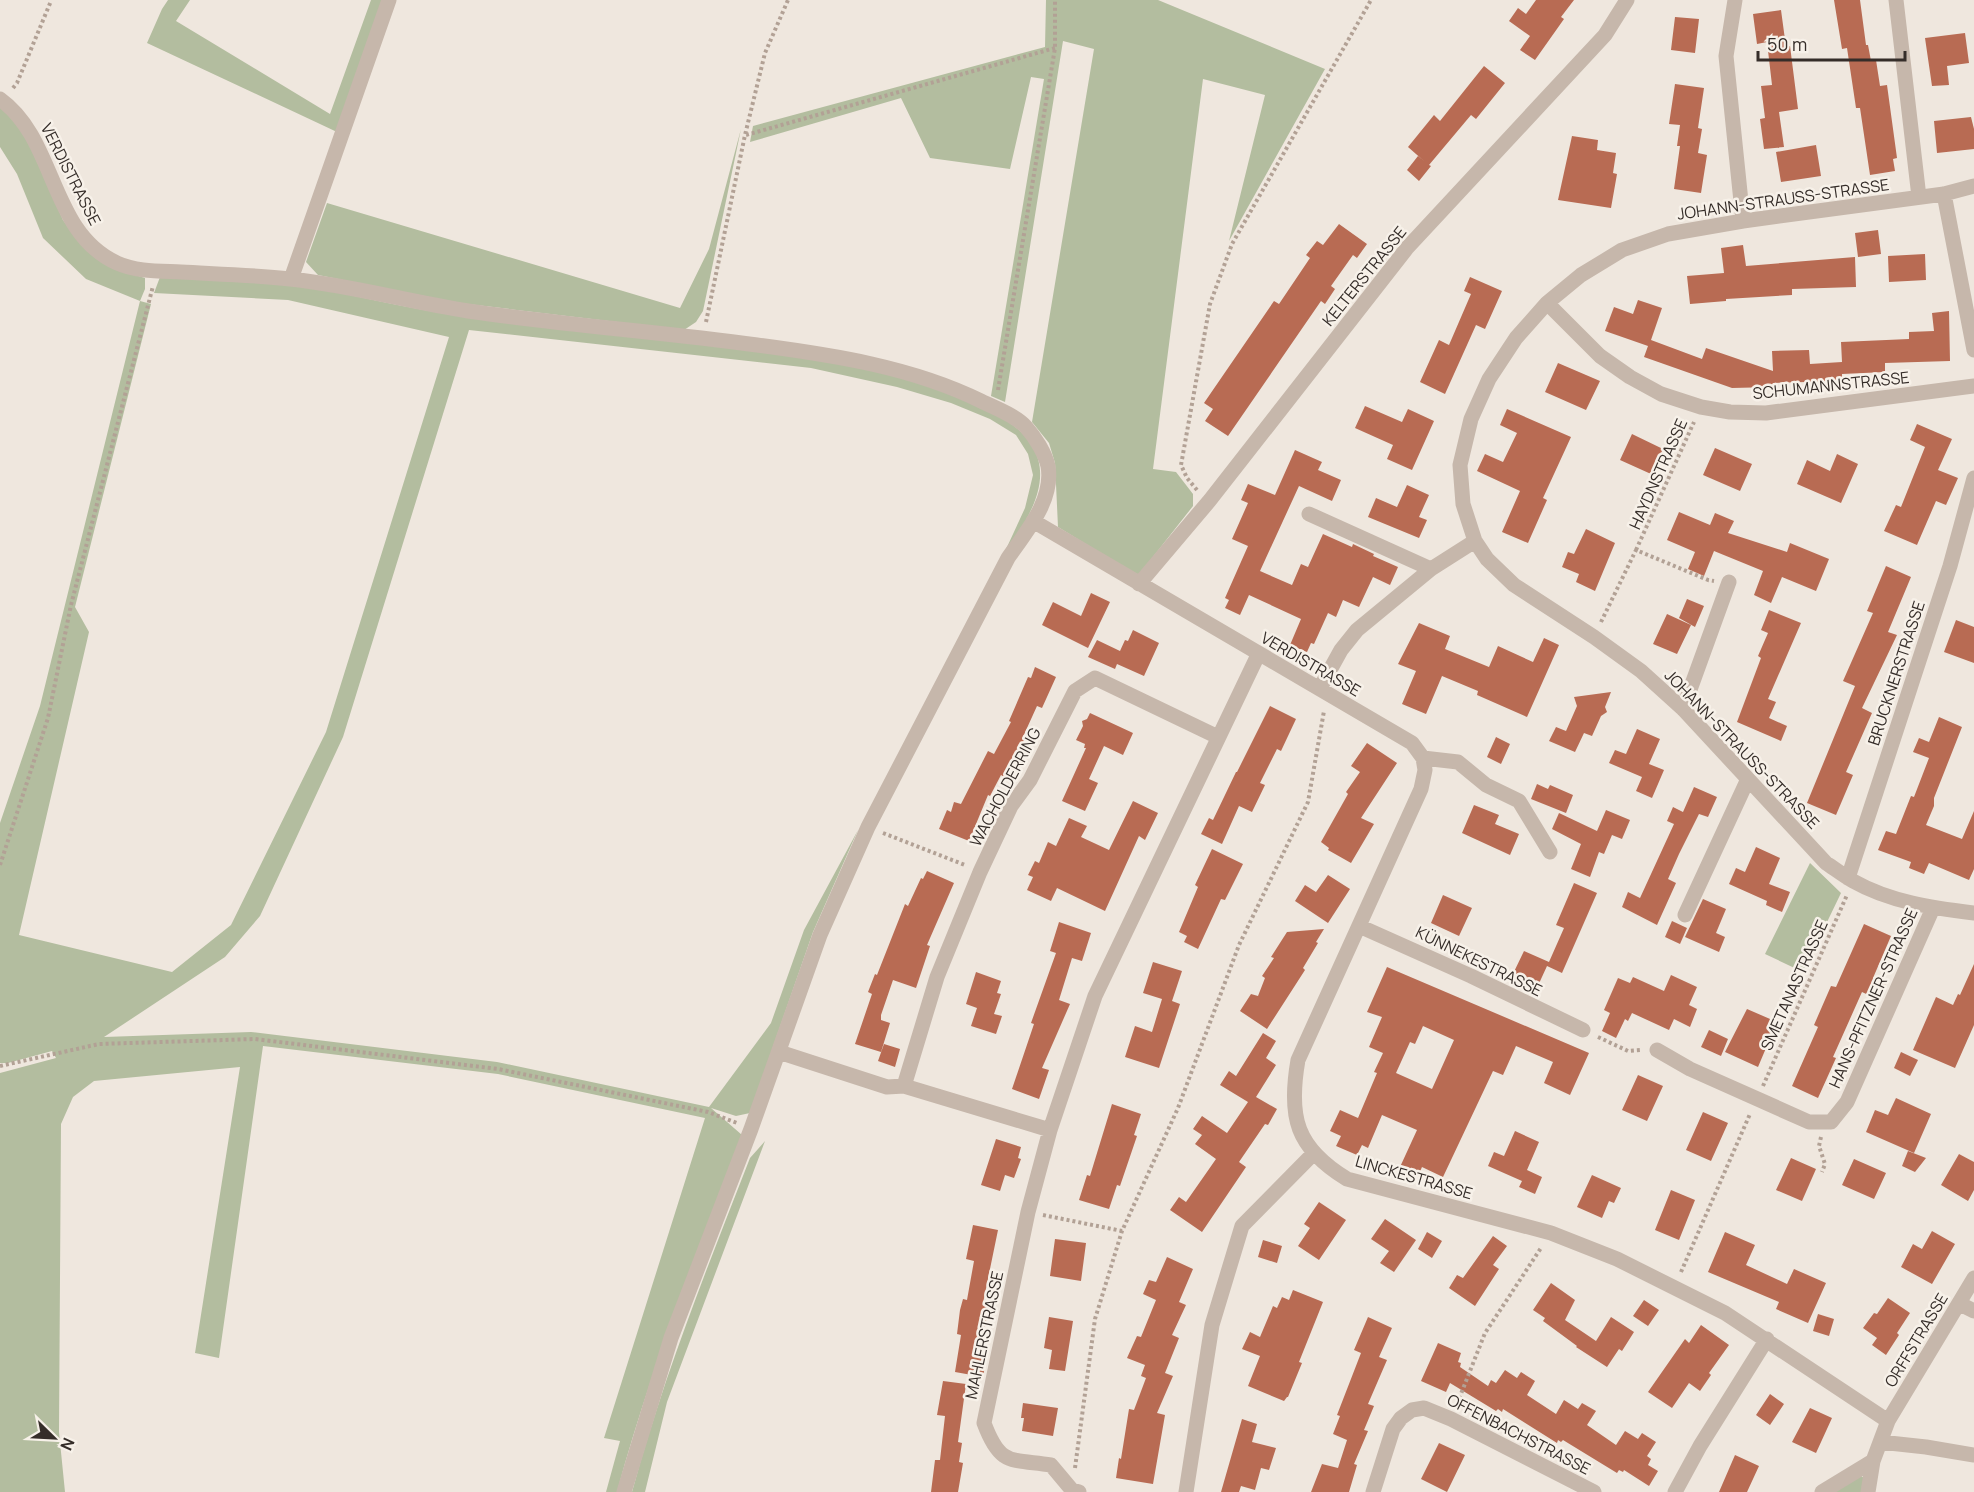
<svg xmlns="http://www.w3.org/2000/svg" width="1974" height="1492" font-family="Manrope,sans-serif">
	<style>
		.green { fill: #b3bd9f }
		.building { fill: #b86b53; fill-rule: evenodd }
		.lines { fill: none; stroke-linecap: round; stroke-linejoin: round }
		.path { stroke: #b2a195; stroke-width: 4; stroke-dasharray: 3 3; stroke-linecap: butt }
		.minor { stroke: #c6b7ab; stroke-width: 15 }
		.labels { text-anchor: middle; stroke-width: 5; stroke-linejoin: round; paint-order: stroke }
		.street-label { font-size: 16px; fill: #352d29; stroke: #f7f1e9 }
	</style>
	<rect width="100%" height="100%" fill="#efe7de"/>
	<path class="green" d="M168,0H190L176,21L330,114L371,0H382L337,132L147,43L162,9Z
		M1046,0H1158L1325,69L1229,241L1265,95L1203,79L1153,469L1176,472L1193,494V506L1138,576L1058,527L1055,463L1049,443L1032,422L1094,49L1063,41L1005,402L991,396L1044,79L1031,77L1010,169L930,158L901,98L750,142L753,126L1045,47Z
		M0,106L13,119L26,137L63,220L79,242L116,269L145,278V289L140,301L151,304L75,607L89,632L19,935L172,972L231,925L326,732L449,337L288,300L154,293L160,277C202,280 246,280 288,285C348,292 406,309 466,317C534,327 602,333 670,341C773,354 882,360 976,405C998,415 1021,426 1033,447C1055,486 1021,528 1001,560L1025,508L1033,475L1028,454L1016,435L990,419L951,403L897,387L811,368L469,330L343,737L260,916L225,957L104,1037L251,1032L497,1062L709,1107L771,1023L804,930L858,830L813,932L750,1113L736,1116L711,1108L742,1135C697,1253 650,1370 617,1492H606L620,1441L604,1438L705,1118L498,1074L263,1046L219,1358L195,1353L240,1067L94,1081L73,1097L61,1124L59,1432L65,1492H0V1073L56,1058L52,1051L8,1063H0V823L40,706L140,301L86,279L43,238L17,174L0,147Z
		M741,129L703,311L696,322L684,330L459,303L318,275L306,262L327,203L680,308L709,249Z
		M1810,863L1841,893L1803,972L1765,954Z
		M765,1141L667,1402L645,1492H632C663,1378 707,1268 750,1158Z
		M1861,1476L1866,1479L1864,1492H1834Z"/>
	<path class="building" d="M1536,0H1574L1561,17L1564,19L1535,60L1520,50L1530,36L1509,21L1518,8L1526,14Z
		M1834,0H1860L1866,45H1868L1871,61L1876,60L1880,86L1887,85L1897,158L1893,159L1895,171L1870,175L1860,108H1856L1847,48L1842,49Z
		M1781,10L1786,47L1790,46L1798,109L1779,112L1784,147L1764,149L1760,119L1765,118L1761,86L1772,85L1767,42L1757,44L1753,14Z
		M1675,17L1699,19L1695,53L1671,50Z
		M1965,33L1969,63L1947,66L1949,85L1932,86L1925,38Z
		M1484,66L1505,83L1476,119L1471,115L1429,165L1431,166L1419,181L1407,170L1418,156L1424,161L1408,147L1434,115L1440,121Z
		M1675,84L1704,88L1698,128L1702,129L1698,153L1707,155L1701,193L1674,189L1680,146H1677L1680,125L1669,124Z
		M1971,117L1974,129V149L1937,153L1934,121Z
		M1572,136L1598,140L1597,150L1616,153L1613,173L1617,174L1611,208L1558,200Z
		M1816,145L1821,176L1781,182L1776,152Z
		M1339,224L1367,244L1357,258L1353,255L1331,286L1335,289L1325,304L1321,301L1228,436L1205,421L1213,409L1204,403L1274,301L1279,304L1310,258L1306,255L1317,241L1323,245Z
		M1878,230L1881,254L1858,257L1855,233Z
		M1743,245L1746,266L1855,257L1856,287L1792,289V295L1726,299V301L1690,304L1687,276L1724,273L1721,248Z
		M1925,254L1926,280L1889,282L1888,256Z
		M1470,277L1502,291L1485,329L1476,325L1445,394L1420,382L1439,340L1449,345L1471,294L1464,291Z
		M1638,300L1662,308L1651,340L1702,359L1706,348L1773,371L1772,351L1809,350L1810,364L1842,362L1841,342L1909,339V332L1934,331L1932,313L1949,311L1950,361L1885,363V372L1842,374V381L1773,383V387L1732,388L1644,357L1648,346L1605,331L1614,307L1633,314Z
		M1558,363L1600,381L1586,410L1545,392Z
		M1365,406L1402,422L1408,409L1434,421L1412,470L1387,459L1393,445L1355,428Z
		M1507,409L1571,437L1543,498L1547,500L1528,543L1502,532L1520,491L1477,471L1485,454L1503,462L1517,433L1500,425Z
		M1917,424L1952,439L1938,470L1958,478L1946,505L1936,501L1917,545L1884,531L1896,505L1901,507L1925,447L1910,440Z
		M1632,434L1663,449L1651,474L1620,460Z
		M1715,448L1752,464L1740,491L1703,475Z
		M1295,450L1322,462L1318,470L1341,480L1332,501L1299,486L1260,571L1292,585L1301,564L1308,567L1323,534L1352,547L1353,544L1374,554L1373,556L1398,567L1390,585L1373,577L1359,607L1343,600L1336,617L1328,613L1314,644L1311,643L1307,652L1290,645L1301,619L1249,595L1240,615L1225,608L1229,600L1225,598L1248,546L1232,539L1248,503L1241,500L1248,484L1275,495Z
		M1837,454L1858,464L1841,503L1797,484L1807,460L1830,471Z
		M1407,485L1429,495L1419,517L1427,520L1419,538L1368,517L1376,498L1397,507Z
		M1679,512L1710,525L1715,513L1734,521L1728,533L1787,552L1790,543L1829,559L1816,591L1782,577L1771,603L1754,595L1763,571L1714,551L1704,576L1688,569L1695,552L1667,540Z
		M1586,529L1615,543L1595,591L1576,582L1579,574L1562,567L1568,552L1574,554Z
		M1886,566L1911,577L1888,632L1897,635L1862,708L1872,713L1846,772L1853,775L1836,815L1807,803L1855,686L1843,681L1873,613L1867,611Z
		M1091,593L1110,602L1088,648L1042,625L1053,602L1081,616Z
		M1687,599L1704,606L1695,627L1679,618Z
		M1769,610L1801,623L1768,699L1776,702L1769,718L1787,726L1781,741L1737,722L1761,658L1758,656L1768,633L1761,630Z
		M1667,614L1691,625L1677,654L1653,644Z
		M1956,620L1974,627V663L1944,652Z
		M1419,623L1450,636L1445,649L1489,667L1498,646L1533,662L1544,638L1559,645L1527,717L1477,695L1478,691L1442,676L1426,714L1402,704L1416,671L1398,664Z
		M1133,630L1159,643L1144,676L1117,664L1115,669L1088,657L1097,640L1120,651L1125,640L1128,641Z
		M1035,667L1056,677L1042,708L1037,706L1022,739L1026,741L1020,752L1023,753L1016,767L1012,766L1006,778L1001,775L990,796L988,795L969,841L939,829L947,810L951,812L954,802L961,804L988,751L994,754L1011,722L1009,721L1028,677L1031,678Z
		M1611,692L1605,707L1607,712L1601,716L1592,736L1584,733L1575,752L1549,741L1556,727L1566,731L1577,706L1574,697Z
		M1270,706L1296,719L1281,751L1277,749L1260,783L1265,785L1252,812L1239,806L1222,844L1201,834L1209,818L1213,820L1236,772H1237Z
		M1090,713L1133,733L1123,755L1104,746L1089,779L1098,783L1085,811L1062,801L1086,748H1084L1085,744L1076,740L1083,726L1082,721L1087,719Z
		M1939,717L1962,727L1934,798V806L1926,825L1962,839L1974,811V869L1969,880L1929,863L1924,874L1909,868L1911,862L1878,850L1886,831L1896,834L1911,796L1914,797L1929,758L1913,752L1919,738L1929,742Z
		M1637,729L1660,739L1649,764L1664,770L1652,798L1636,791L1642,777L1609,763L1615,750L1626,754Z
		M1496,737L1510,744L1501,764L1487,757Z
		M1367,743L1397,763L1361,818L1374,824L1351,863L1328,850L1329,848L1321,842L1348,794L1346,792L1360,772L1351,766Z
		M1537,784L1548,789L1550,785L1573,795L1566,813L1531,799Z
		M1694,787L1717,797L1708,817L1699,814L1679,854L1668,879L1676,883L1657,925L1622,907L1628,892L1640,898L1674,824L1667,821L1673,807L1683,812Z
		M1133,801L1158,813L1145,840L1139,836L1105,911L1057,888L1051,901L1027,890L1033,877L1028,875L1035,861L1039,863L1048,842L1056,846L1069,818L1087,826L1081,837L1109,850Z
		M1474,805L1499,815L1495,824L1519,834L1510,855L1462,833Z
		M1606,810L1630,820L1622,839L1612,835L1604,854L1599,852L1590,877L1571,869L1581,844L1552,829L1559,813L1597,831Z
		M1756,847L1780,858L1769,884L1790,892L1782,912L1766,905L1767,901L1729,884L1736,868L1745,872Z
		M1212,849L1243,864L1225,900L1221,899L1198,949L1184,942L1187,936L1179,932L1198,887L1195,885Z
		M927,871L954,883L927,945L930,946L916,988L893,980L881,1015V1020L890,1023L881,1052L855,1044L872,994L868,992L875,974L877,975L905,904L908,906L921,878L923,879Z
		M1328,875L1350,889L1328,923L1295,901L1305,885L1316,892Z
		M1574,883L1597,893L1562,973L1547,966L1536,990L1511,978L1524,951L1549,962L1564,928L1556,925Z
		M1443,895L1472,908L1459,936L1431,923Z
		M1703,899L1726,909L1716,933L1725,937L1719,952L1685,937Z
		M1672,921L1687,928L1680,944L1665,937Z
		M1059,922L1091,933L1082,961L1072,958L1059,1000L1070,1004L1042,1068L1049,1070L1039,1099L1012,1089L1034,1024L1031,1023L1056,953L1050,951Z
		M1864,924L1891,936L1873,978L1886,985L1879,1000L1862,992L1833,1057L1836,1058L1818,1098L1792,1086L1818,1027L1814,1025L1831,986L1836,987Z
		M1324,929L1316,942L1318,943L1303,968L1305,970L1267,1029L1240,1011L1251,994L1258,996L1265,978L1262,976L1274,958L1271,957L1287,932Z
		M1153,962L1182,971L1172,1001L1180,1004L1159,1068L1125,1057L1135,1026L1152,1032L1162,999L1143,993Z
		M1974,964V1025L1955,1068L1913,1050L1936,997L1953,1005L1958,994L1960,995Z
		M1387,967L1589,1053L1570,1095L1544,1083L1553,1062L1516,1046L1503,1075L1493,1071L1443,1177L1422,1167L1418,1176L1400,1167L1417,1130L1382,1115L1368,1148L1362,1145L1357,1155L1336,1146L1341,1136L1330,1131L1340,1110L1358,1118L1377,1073L1374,1072L1383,1053L1369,1047L1382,1017L1367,1012ZM1423,1026L1454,1040L1432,1089L1396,1073L1410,1042L1415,1044Z
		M976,972L1001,981L997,993L1001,994L994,1014L1002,1016L996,1034L971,1026L977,1008L966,1004Z
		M1671,975L1697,987L1689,1005L1697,1009L1690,1027L1674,1019L1669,1030L1632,1013L1628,1021L1625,1019L1616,1038L1602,1031L1610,1013L1604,1010L1618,978L1630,983L1633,977L1664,991Z
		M1747,1009L1777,1022L1758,1067L1725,1052Z
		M1709,1030L1728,1039L1721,1056L1701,1047Z
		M1263,1033L1276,1041L1266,1058L1276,1065L1256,1097L1277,1109L1268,1125L1265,1124L1239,1162L1246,1167L1202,1232L1170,1210L1179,1197L1186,1202L1216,1159L1195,1144L1202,1135L1193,1129L1202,1116L1227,1133L1248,1102L1220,1085L1229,1071L1236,1076Z
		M884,1044L900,1049L895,1067L878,1061Z
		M1901,1052L1918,1060L1910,1076L1894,1068Z
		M1638,1075L1663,1086L1647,1121L1622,1110Z
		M1896,1098L1931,1114L1914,1153L1866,1132L1875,1110L1888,1115Z
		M1112,1104L1141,1114L1134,1135L1137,1136L1120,1186L1117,1185L1109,1209L1079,1200L1087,1175L1090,1176Z
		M1703,1112L1728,1123L1711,1161L1686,1150Z
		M1515,1131L1539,1142L1527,1170L1542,1177L1535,1194L1519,1187L1522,1181L1488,1166L1494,1152L1504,1156Z
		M996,1139L1021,1147L1018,1158L1021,1159L1014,1178L1005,1175L1000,1191L981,1185Z
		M1908,1151L1926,1158L1915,1172L1902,1166Z
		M1959,1154L1974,1162V1190L1968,1201L1941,1185Z
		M1791,1158L1816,1169L1802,1201L1776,1190Z
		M1854,1159L1886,1173L1874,1199L1842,1185Z
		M1592,1175L1621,1188L1614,1203L1609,1201L1602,1218L1577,1207Z
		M1671,1190L1695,1200L1679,1240L1655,1230Z
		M1319,1202L1346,1220L1319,1260L1298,1246L1310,1228L1304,1224Z
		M1385,1219L1416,1240L1394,1272L1380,1263L1389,1251L1371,1239Z
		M973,1225L998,1230L983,1303H989L980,1358L986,1359L983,1377L955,1372L961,1335L957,1334L960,1310L963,1299L967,1300L974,1261L966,1259Z
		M1932,1231L1955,1244L1932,1284L1901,1267L1913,1244L1922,1249Z
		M1427,1232L1442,1241L1432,1258L1418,1249Z
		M1725,1232L1755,1245L1746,1265L1787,1284L1794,1269L1826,1283L1808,1323L1776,1309L1779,1302L1708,1272Z
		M1493,1236L1507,1246L1493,1265L1499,1269L1475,1306L1449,1288L1457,1275L1463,1278Z
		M1055,1239L1086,1243L1081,1281L1050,1276Z
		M1263,1240L1282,1246L1277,1263L1258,1257Z
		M1167,1257L1193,1269L1179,1302L1186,1305L1172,1335L1179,1338L1165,1373L1173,1376L1157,1413L1165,1415L1153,1484L1116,1478L1119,1458L1121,1459L1129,1409L1134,1410L1146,1378L1141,1376L1145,1365L1127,1358L1137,1336L1141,1337L1156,1300L1143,1294L1149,1280L1156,1282Z
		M1551,1283L1575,1300L1565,1320L1596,1341L1611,1317L1634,1332L1622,1351L1619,1349L1607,1367L1576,1347L1577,1346L1543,1321L1545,1318L1533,1310Z
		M1293,1290L1323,1302L1299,1362L1302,1363L1288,1397H1287L1284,1401L1248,1386L1260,1356L1242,1349L1250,1332L1260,1337L1273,1306L1277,1308L1282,1297L1289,1300Z
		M1888,1298L1910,1313L1897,1333L1899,1335L1886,1355L1872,1345L1877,1338L1863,1328L1874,1313L1877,1314Z
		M1644,1300L1659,1310L1648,1326L1633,1316Z
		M1818,1314L1834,1319L1829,1336L1813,1331Z
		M1049,1317L1073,1321L1065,1371L1049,1369L1052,1350L1044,1348Z
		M1368,1317L1392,1328L1379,1357L1387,1360L1368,1404L1374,1406L1364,1430L1368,1431L1354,1464L1357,1465L1349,1492H1311L1322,1464L1338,1468L1347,1440L1333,1434L1340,1416L1337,1415L1361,1353L1354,1350Z
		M1701,1325L1729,1345L1709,1373L1711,1375L1700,1391L1689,1383L1672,1408L1648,1392L1685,1339L1689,1343Z
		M1438,1343L1461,1353L1458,1362L1461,1363L1460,1367L1488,1386L1491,1380L1496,1383L1505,1370L1517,1378L1521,1372L1535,1381L1527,1395L1556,1414L1564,1400L1578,1409L1582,1403L1596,1411L1587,1425L1616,1445L1625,1431L1638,1439L1642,1433L1656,1442L1647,1456L1651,1459L1648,1465L1658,1471L1649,1486L1624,1470L1623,1472L1619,1470L1617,1473L1563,1440L1561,1442L1558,1440L1557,1443L1503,1409L1502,1412L1498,1409L1496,1411L1450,1383L1446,1392L1421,1381Z
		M943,1381L966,1384L958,1442L962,1443L959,1462L963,1463L958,1492H931L935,1460H940L945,1416L937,1415Z
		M1770,1394L1784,1404L1770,1425L1756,1415Z
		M1023,1403L1058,1408L1053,1436L1022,1431L1024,1418H1021Z
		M1810,1408L1832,1418L1816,1453L1792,1442Z
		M1242,1419L1257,1424L1252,1442L1276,1448L1269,1470L1261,1468L1255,1490L1241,1486L1239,1492H1221Z
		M1439,1443L1465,1455L1447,1492L1421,1479Z
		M1735,1455L1759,1466L1747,1492H1719Z"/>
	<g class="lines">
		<path class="path" d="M13,88L17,83L51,1
			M746,135L1055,48
			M706,322L745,135L765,53L788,0
			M998,390L1055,48V0
			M1197,490L1187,478L1181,465L1210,304L1232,244L1371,0
			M1636,550L1694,422
			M1601,622L1636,550L1708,580L1714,581
			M883,833L965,865
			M0,865L48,718L71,605L153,286
			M1598,1037L1628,1051L1641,1050
			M0,1066L99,1044L255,1039L498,1069L708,1112L737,1123
			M1763,1086L1847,895
			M1821,1137L1819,1146L1825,1164L1822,1172
			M1043,1215L1122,1231
			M1681,1272L1750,1114
			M1457,1404L1485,1333L1541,1248
			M1075,1468L1095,1319L1122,1231L1178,1108L1239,945L1308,802L1324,711"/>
		<path class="minor" d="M1735,0L1726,56L1743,221
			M1896,0L1919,197
			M0,99C57,140 49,232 117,263C137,272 160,271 181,272C217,274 254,275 290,279C350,285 409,302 468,311C564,325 661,332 757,345C833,355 912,367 981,401C995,408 1015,415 1026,427C1035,437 1045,453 1048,466C1054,500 1026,532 1008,558L868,827L820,935L751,1129L671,1338L624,1492
			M1974,186L1944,194L1743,221L1668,234L1622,250L1581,275L1547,303L1516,338L1489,379L1471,419L1460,465L1463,504L1475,541L1487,559L1514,585L1594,637L1641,671L1683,709L1826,863C1835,869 1844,876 1853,881C1890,902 1933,908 1974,913
			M1944,194L1974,350
			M291,279L389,0
			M1547,303L1600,356L1630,377L1661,394L1701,407L1730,412L1766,413L1974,386
			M1309,514L1431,569
			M1033,521L1412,743L1423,758L1458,762L1486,785L1519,801L1550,852
			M1139,584L1210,500L1407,248L1605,35L1627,0
			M1320,688L1341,650L1357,630L1431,569L1475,541
			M1683,709L1729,582
			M1423,758L1425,770L1421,789L1298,1060C1288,1117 1296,1148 1347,1179L1551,1233L1617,1259L1725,1313L1888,1421
			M1848,878L1950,566L1974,478
			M1685,915L1748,779
			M1359,926L1471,976L1583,1030
			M1657,1050L1690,1069L1809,1122H1831L1847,1102L1933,908
			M779,1052L887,1087L904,1086L1050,1130L1095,996L1258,655
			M904,1086L937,977L980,872L1011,806L1030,780L1075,691L1095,678L1218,737
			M1050,1130L1028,1212L984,1423C1000,1466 1010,1459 1051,1465L1072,1490L1079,1492
			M1960,1304L1974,1311
			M1880,1442L1926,1447L1974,1455
			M1186,1492L1212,1325L1242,1226L1313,1154
			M1373,1492L1393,1429L1401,1418L1412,1410L1424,1408L1451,1419L1594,1492
			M1675,1492L1700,1446L1767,1339
			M1822,1492L1873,1461
			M1868,1492L1873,1461L1888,1421L1974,1278"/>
	</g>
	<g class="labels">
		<g class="street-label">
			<text transform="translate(71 174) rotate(63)" y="6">VERDISTRASSE</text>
			<text transform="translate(1783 199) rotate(-8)" y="6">JOHANN-STRAUSS-STRASSE</text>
			<text transform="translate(1364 276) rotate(-51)" y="6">KELTERSTRASSE</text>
			<text transform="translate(1831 385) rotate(-6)" y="6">SCHUMANNSTRASSE</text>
			<text transform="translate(1658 474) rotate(-66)" y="6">HAYDNSTRASSE</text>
			<text transform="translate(1311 664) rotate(30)" y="6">VERDISTRASSE</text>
			<text transform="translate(1896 673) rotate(-72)" y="6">BRUCKNERSTRASSE</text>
			<text transform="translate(1742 749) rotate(46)" y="6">JOHANN-STRAUSS-STRASSE</text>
			<text transform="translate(1005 787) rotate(-62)" y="6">WACHOLDERRING</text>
			<text transform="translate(1479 961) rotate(26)" y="6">KÜNNEKESTRASSE</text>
			<text transform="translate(1794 985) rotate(-66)" y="6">SMETANASTRASSE</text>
			<text transform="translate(1873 998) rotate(-66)" y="6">HANS-PFITZNER-STRASSE</text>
			<text transform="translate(1414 1177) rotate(16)" y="6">LINCKESTRASSE</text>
			<text transform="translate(984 1335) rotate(-78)" y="6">MAHLERSTRASSE</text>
			<text transform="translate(1916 1340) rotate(-59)" y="6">ORFFSTRASSE</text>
			<text transform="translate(1519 1434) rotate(27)" y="6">OFFENBACHSTRASSE</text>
		</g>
	</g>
	<g transform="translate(54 1438) rotate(114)" stroke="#f7f1e9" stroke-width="4.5" paint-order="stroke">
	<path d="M0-4.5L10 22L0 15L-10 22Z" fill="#352d29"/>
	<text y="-9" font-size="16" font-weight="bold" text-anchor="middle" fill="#352d29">N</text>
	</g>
	<path d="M1758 51v9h147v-9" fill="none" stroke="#352d29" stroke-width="3"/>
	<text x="1767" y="51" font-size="18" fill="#352d29" stroke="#f7f1e9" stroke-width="4.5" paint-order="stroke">50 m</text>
</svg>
